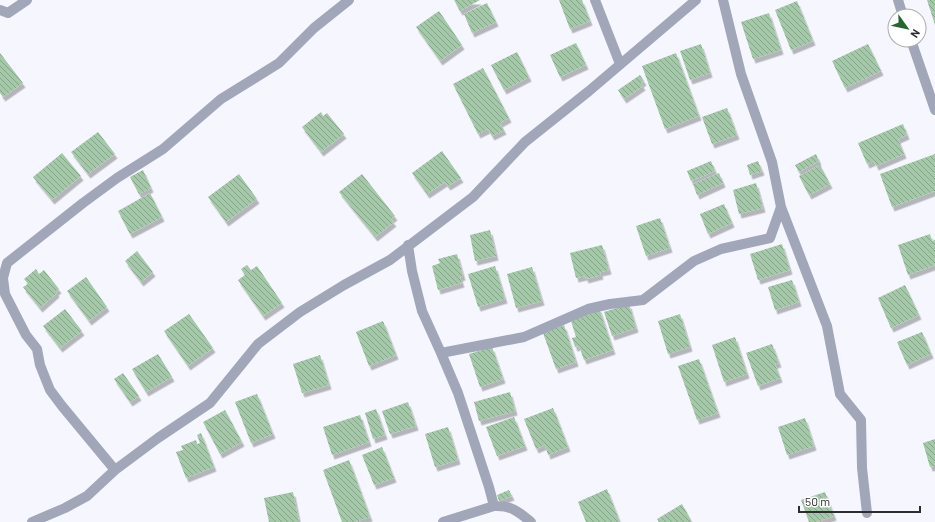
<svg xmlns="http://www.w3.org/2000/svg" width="935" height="522" font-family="Barlow,sans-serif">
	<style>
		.building { fill: url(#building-back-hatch); filter: url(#shadow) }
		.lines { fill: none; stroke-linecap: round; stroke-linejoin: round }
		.street { stroke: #a2a6b9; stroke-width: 10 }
	</style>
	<defs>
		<pattern id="building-back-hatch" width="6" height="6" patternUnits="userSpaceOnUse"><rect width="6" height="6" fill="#a4c9a8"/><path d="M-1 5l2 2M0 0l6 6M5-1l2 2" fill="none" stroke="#86a489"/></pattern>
		<filter id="shadow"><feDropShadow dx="2.5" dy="4.5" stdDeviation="0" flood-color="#0004"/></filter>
	</defs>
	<rect width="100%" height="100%" fill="#f6f7fe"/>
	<path class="building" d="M454,0H480L460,11Z
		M559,0H582L590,21L570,29Z
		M927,0H935V25Z
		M797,1L813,41L791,50L775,10Z
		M487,3L496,22L472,33L464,14Z
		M439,11L462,45L440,61L416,27Z
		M769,13L781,50L753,59L741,22Z
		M576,43L586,65L560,77L550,55Z
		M701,44L710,73L690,80L680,51Z
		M868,44L881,71L845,88L832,61Z
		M517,52L529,77L504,90L491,65Z
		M0,53L23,83L3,97L0,93Z
		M676,53L699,116L665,129L642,66Z
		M483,68L509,118L500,123L504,130L492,136L488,129L478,134L453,84Z
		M640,75L644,81L641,83L643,86L624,99L618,90Z
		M727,108L737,135L712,144L702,117Z
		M321,112L323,116L327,113L344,134L321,152L302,127Z
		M903,124L907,135L898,139L904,154L876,166L874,161L867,164L858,143Z
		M98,132L115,154L88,174L71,152Z
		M442,151L461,178L448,186L445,182L427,194L412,173Z
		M62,153L81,176L52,200L33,177Z
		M816,154L819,161L799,172L795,165Z
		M935,154V191L892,207L880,174Z
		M711,161L715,171L691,181L687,171Z
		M758,161L762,171L750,175L747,165Z
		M820,165L830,184L809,195L799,176Z
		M143,170L151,188L139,194L130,177Z
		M719,173L723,183L697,195L693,184Z
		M239,174L257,199L226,222L208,197Z
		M362,174L395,216L391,219L394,222L375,237L339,192Z
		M756,183L763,208L739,214L733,190Z
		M150,193L162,217L130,234L118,211Z
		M724,204L732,223L708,234L700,214Z
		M660,218L670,248L646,256L636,226Z
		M490,230L496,256L475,261L470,235Z
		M930,234L932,241L935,240V265L908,275L898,245Z
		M782,244L790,270L758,280L750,254Z
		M602,245L609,270L600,272L601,275L586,279L585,276L576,278L570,253Z
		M137,251L153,272L141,282L125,261Z
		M457,254L463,276L460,277L462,283L438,290L432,266L440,263L438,259Z
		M247,265L251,270L257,266L282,303L263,316L238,280L245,275L241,269Z
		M495,266L505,299L478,307L468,274Z
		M532,267L542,301L516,308L507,274Z
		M36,269L39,274L44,270L59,289L56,291L57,293L40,308L23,287L28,284L24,279Z
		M86,277L107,307L89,321L67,291Z
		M792,280L799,302L775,310L768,287Z
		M905,285L919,315L891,328L878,298Z
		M629,304L636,328L612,336L604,312Z
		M599,308L613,350L584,360L579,346L575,347L572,338L576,337L570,318Z
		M65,309L82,331L60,348L43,326Z
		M189,314L213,348L188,366L164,331Z
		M680,314L690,347L668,354L658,321Z
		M383,321L396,355L369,366L356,332Z
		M564,325L576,362L556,369L543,333Z
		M922,332L931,354L907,365L897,342Z
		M735,337L747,374L724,382L712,345Z
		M772,344L779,363L775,364L780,378L758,386L746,353Z
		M492,347L503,379L480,387L469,354Z
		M158,354L172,377L146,392L132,369Z
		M320,355L329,385L302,393L293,364Z
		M699,359L718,413L697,420L678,366Z
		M123,373L139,396L130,402L114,379Z
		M510,392L515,411L479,421L474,402Z
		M257,394L273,434L251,443L235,402Z
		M408,402L416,426L390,434L382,411Z
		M553,408L568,447L548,455L545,445L536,449L524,419Z
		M376,409L385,435L373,439L365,413Z
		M225,410L242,442L220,454L203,422Z
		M360,415L369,442L332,455L323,427Z
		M514,417L525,446L497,456L486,427Z
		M805,418L814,446L787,455L778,427Z
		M448,427L458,460L435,467L425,434Z
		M201,433L214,467L186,478L176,452L183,450L181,446L196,440L197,444L200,443L197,435Z
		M935,439V466L930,467L923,443Z
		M382,447L394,478L374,485L362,455Z
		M349,460L370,517L355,522H342L323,470Z
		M607,489L620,522H586L578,502Z
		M509,490L512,496L499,501L497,495Z
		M293,492L299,522H269L264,498Z
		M825,492L834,516L817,522H809L801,500Z
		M682,504L692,522H659L657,519Z"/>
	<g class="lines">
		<path class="street" d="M595,0L620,64
			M898,0L903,16
			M0,10L8,13L27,0
			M911,40L935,110
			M781,207L827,326L840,394L861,420L862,468L867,513
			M408,245L412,271L422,311L441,353L524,337L588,309L610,304L643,300L694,261L721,249L770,238L781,207L772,162L741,74L723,0
			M441,353L458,393L489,487L494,506C511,505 519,512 531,522
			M115,470L62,406L50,390L40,365L37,349L26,335L5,294L3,278L7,263L83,203L117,178L163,149L221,99L279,63L314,28L349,0
			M32,522L65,508L87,496L115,470L158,438L210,403L258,344L300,312L344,285L390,260L473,197L525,142L589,91L696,0
			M443,522L494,506"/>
	</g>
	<g transform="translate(907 28) rotate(123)"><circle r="19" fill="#ffffff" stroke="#ababac"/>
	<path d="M0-3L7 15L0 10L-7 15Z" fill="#226630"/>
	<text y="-6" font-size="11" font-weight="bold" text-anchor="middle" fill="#2d2d30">N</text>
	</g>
	<path d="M799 506v6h121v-6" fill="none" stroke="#2d2d30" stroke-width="2"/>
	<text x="805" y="506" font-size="12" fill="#2d2d30" stroke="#ffffff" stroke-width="3" paint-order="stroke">50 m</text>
</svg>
